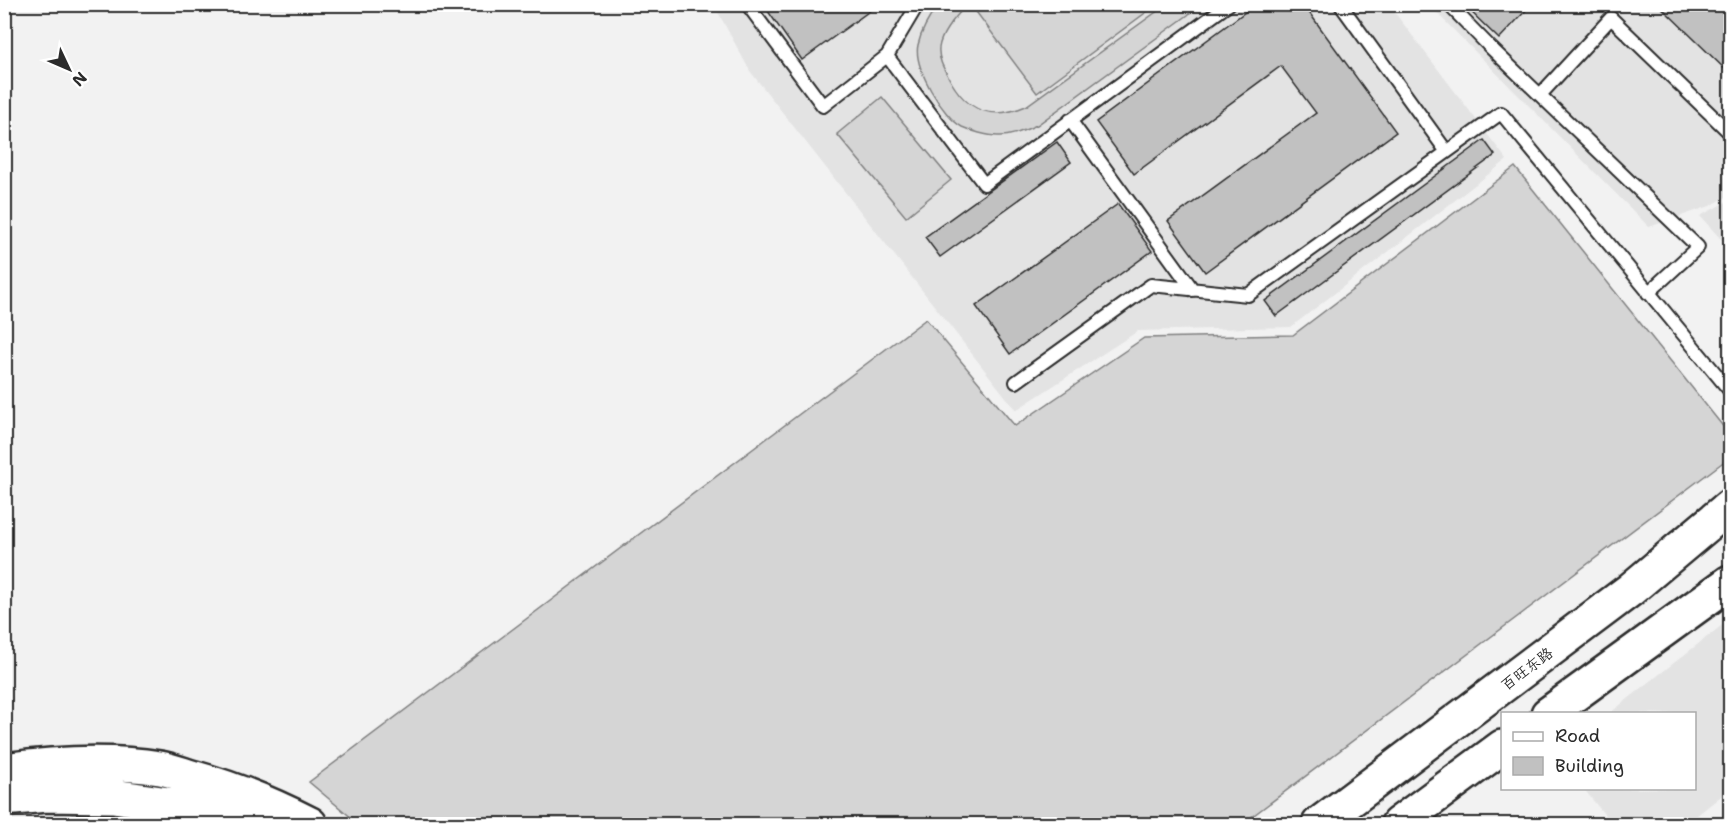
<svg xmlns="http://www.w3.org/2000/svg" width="1735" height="829" font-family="'Shantell Sans','LXGW WenKai TC',sans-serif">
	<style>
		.built { fill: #e3e3e3 }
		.grass { fill: #d5d5d5; stroke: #808080; stroke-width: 1.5 }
		.building { fill: #c1c1c1; stroke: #2b2b2b; stroke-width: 1.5 }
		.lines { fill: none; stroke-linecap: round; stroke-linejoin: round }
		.lane-casing { stroke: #2b2b2b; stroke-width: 16 }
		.primary-casing { stroke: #2b2b2b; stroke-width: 38 }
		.lane { stroke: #fff; stroke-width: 12 }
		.primary { stroke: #fff; stroke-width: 33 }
		.labels { text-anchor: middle; stroke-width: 4.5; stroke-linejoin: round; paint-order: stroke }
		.street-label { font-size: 15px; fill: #2b2b2b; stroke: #fff }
	</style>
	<rect width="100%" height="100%" fill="#f2f2f2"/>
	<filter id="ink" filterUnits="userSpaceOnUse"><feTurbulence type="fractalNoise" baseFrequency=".0167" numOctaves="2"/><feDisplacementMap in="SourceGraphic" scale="12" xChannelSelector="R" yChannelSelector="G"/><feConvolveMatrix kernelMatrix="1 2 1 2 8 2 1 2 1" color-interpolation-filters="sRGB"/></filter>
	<g filter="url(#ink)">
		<path class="built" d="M714,5H1389L1507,160L1291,327L1138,331L1016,410L750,71Z
			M1429,5H1730V195L1710,206L1649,227Z
			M1730,200V249L1700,216Z
			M1730,619V789L1686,824H1612L1584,789L1694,788V714L1610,713Z"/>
		<path class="grass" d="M939,4L966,5C957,16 941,32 939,48C938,59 944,69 949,78C967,112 992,121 1026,106L1166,5H1198L1188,15L1037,125C1025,130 1011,137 998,136C987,136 971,131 962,127C943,117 913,67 918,45C921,31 930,16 939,4Z
			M971,5H1156L1037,93Z
			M882,97L951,180L906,217L837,134Z
			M1515,167L1730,435V457L1242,824H359L309,782L926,319L1015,426L1144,338L1293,335Z"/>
		<path class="building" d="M763,4H879L802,60Z
			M1256,4H1303L1396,132L1205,272L1168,221L1316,113L1281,66L1134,174L1096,122Z
			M1463,4H1532L1499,39Z
			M1658,4H1730V74Z
			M1484,140L1495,155L1276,316L1265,301Z
			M1057,142L1071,162L940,257L925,237Z
			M1118,204L1152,251L1010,354L976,306Z"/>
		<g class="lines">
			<g class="lane-casing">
				<path id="lane" d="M747,4L823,106L887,56L984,184L1229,4
					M1340,4L1447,152
					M1448,4L1491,48L1698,247L1648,293
					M887,56L918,4
					M1540,95L1611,18L1730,133
					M1070,120L1193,290
					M1016,382L1151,285L1248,295L1501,113L1730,391"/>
			</g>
			<g class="primary-casing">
				<path id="primary" d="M1548,714L1730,582
					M4,770C55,763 109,760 160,768C172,770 184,775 195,778C238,790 271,804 310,824
					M4,799L46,795L113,796L210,810L250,824
					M1319,824L1630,590L1730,506
					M1398,824L1502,747"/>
			</g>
			<use href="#lane" class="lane"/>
			<use href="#primary" class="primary"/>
		</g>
	</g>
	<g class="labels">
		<g class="street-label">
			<text transform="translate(1527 669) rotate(-37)" y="5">百旺东路</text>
		</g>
	</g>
	<rect width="1735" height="829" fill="none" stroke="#fff" stroke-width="24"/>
	<rect x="12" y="12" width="1711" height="805" fill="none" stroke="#2b2b2b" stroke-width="2" filter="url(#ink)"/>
	<rect x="1501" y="712" width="195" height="78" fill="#ffffff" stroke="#aaaaaa" stroke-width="1.5"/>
	<rect x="1513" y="732" width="30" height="9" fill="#ffffff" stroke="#aaaaaa" stroke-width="1.5"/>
	<text x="1555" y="742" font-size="18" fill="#2b2b2b">Road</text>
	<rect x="1513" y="757" width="30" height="18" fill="#c1c1c1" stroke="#aaaaaa" stroke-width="1.5"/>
	<text x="1555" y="772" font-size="18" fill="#2b2b2b">Building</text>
	<g transform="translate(69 69) rotate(134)" stroke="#ffffff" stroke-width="4.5" paint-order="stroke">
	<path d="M0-4.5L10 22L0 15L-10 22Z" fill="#2b2b2b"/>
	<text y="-9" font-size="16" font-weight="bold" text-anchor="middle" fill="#2b2b2b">N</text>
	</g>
</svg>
